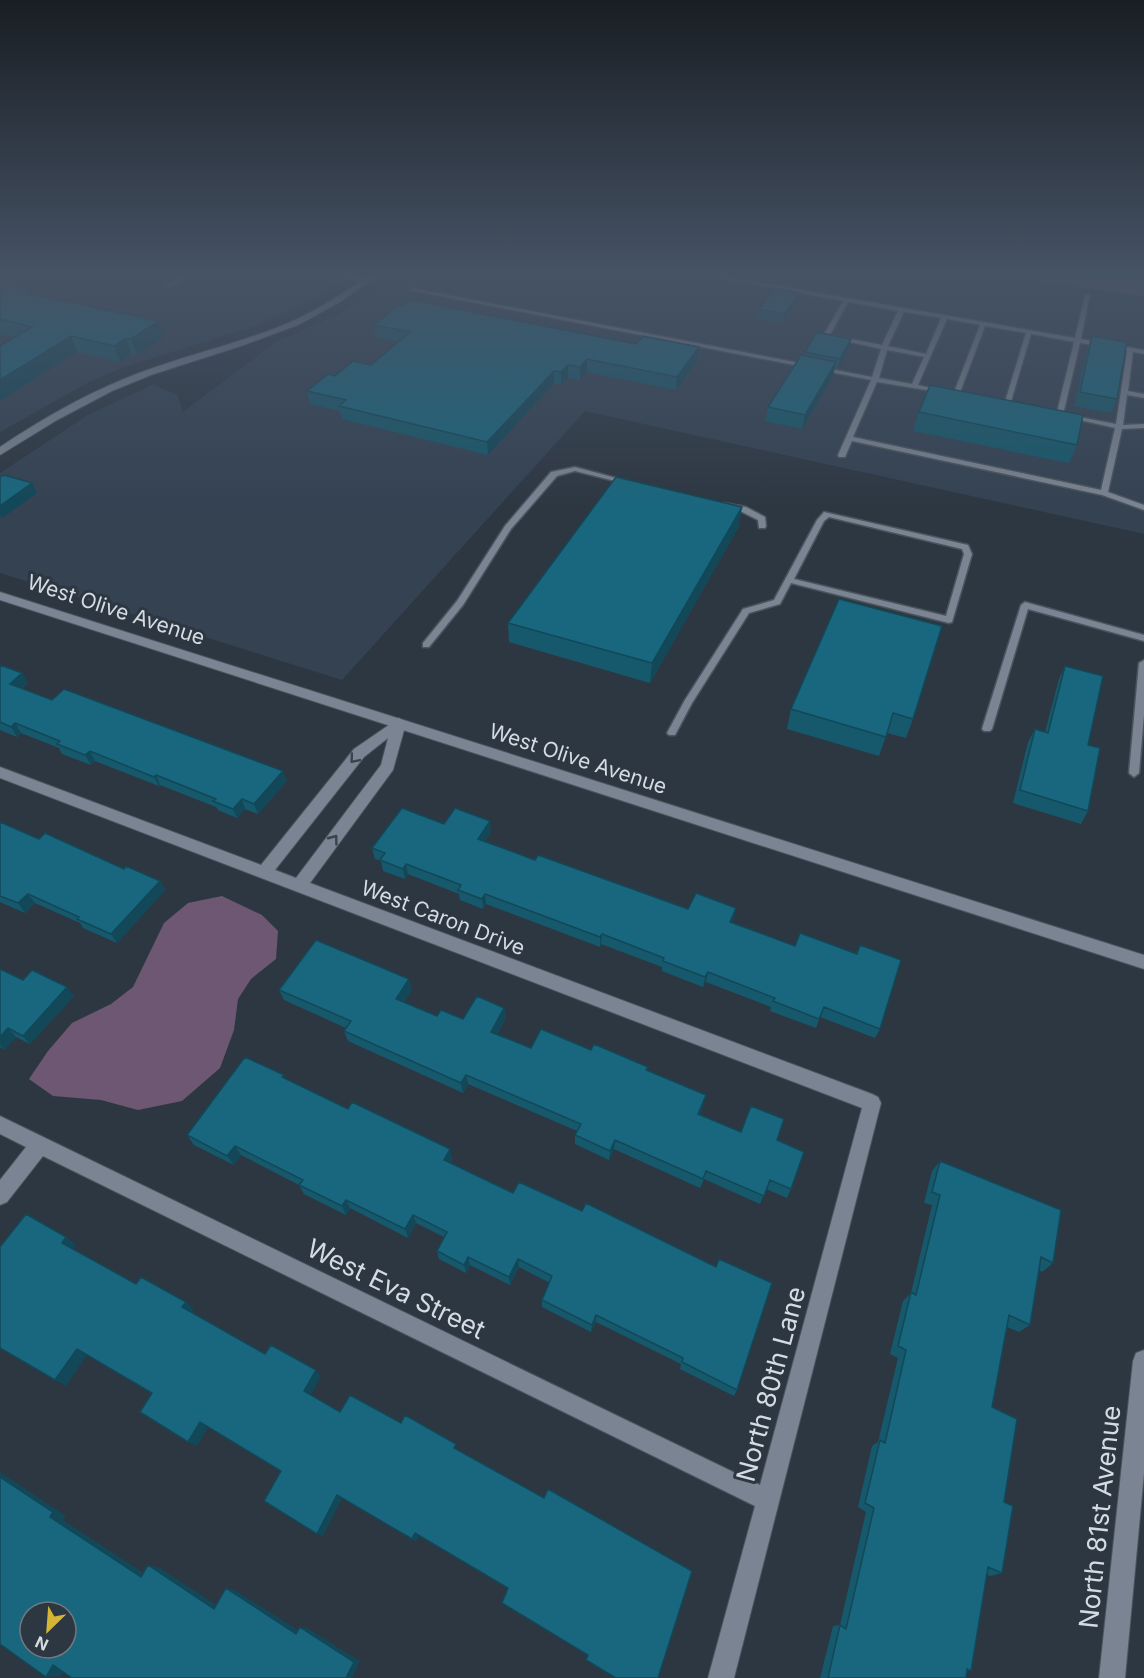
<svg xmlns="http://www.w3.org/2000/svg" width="1144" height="1678" font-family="Inter,sans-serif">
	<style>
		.built { fill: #354252 }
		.green { fill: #6d5773 }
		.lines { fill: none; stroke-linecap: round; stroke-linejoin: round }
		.service-casing { stroke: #4b535c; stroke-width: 3 }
		.minor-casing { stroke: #4b535c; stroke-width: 2 }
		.tertiary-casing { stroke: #4b535c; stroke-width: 2 }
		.secondary-casing { stroke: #4b535c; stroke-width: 2 }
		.service { fill: #7a8492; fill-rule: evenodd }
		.minor { fill: #7a8492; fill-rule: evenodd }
		.tertiary { fill: #7a8492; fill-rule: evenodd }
		.secondary { fill: #7a8492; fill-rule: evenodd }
		.wall { fill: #16596c }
		.shaded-wall { fill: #124858 }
		.building { fill: #19677e; stroke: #124858; stroke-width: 1.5; fill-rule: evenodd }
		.oneway { stroke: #39434e }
		.labels { text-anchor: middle; stroke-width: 6; stroke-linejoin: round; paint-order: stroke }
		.street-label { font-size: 21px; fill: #d5dbe2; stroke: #2d3742 }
		.near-street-label { font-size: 26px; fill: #d5dbe2; stroke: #2d3742 }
	</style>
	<rect width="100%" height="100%" fill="#2d3742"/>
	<path class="built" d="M0,274H353L296,308L254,326L122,368L89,382L0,432Z
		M399,274H998L1144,297V534L585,411L342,680L0,573V473L88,415L154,384L162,389L177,394L183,412L276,342L338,315Z"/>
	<path class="green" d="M999,274H1144V297Z
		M222,896L262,915L278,931L276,959L251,979L238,999L234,1030L220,1068L182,1101L138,1110L101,1100L53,1096L29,1079L48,1051L72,1023L111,1004L133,987L164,923L188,903Z"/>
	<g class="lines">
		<g class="service-casing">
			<path id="service" d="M186,274H192L170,287L165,286Z
				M700,274H710L1075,338L1085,295L1090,294L1081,339L1144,350V354L1133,352L1128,391L1144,394V398L1127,395L1123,425L1144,424V428L1122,429L1108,492L1144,505V510L1102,495L852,441L845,457H839L838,455L871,380L409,290L412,288L872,377L881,349L823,336L843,301ZM848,302L898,311L882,345L830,335ZM904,312L941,318L926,354L888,346ZM947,319L980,325L953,395L956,397L959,395L985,326L1026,333L1004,405L1007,407L1010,405L1031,334L1074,342L1057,412L1051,411L1048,413L1060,417L1063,415L1080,343L1127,351L1116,424L1069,415L1066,417L1115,428L1101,490L853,437L877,382L944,393V391L918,385ZM887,350L924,357L912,384L879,378Z
				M575,467L631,482L627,484L575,471L557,476L511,529L463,605L429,647H423V643L457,601L505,526L551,472Z
				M724,503L746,507L765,517L766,526L765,528H759L758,520L740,511L724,507Z
				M824,512L968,545L972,554L952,622L949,623L791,583L780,604L749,613L692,703L675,735H669L667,733L685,700L743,609L774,600L817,520ZM829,517L962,549L964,554L946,616L794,579L824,521Z
				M1025,602L1144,635V641L1028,609L992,729L990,731H984L982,729L1021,605Z
				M1144,660V715L1139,773L1134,777L1129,773L1139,663Z"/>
		</g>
		<g class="minor-casing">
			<path id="minor" d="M328,274H342L370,281L366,283Z
				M399,718L406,723L393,770L310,883L872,1094L878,1097L881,1103L734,1678H708L755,1506L43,1156L7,1202L0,1205V1180L26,1147L0,1134V1116L760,1485L862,1108L0,778V767L261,865L354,749ZM388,738L381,765L296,878L275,870L364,757Z
				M1144,1350V1473L1125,1678H1099L1133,1361L1136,1353Z"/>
		</g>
		<g class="tertiary-casing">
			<path id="tertiary" d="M371,274H380L340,302L298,325L244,345L151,375L112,391L57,420L0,455V447C39,421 80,397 124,379C179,356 238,345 293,321C321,308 346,291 371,274Z"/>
		</g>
		<g class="secondary-casing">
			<path id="secondary" d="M0,592L1144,955V969L0,600Z"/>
		</g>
		<use href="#service" class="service"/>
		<use href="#minor" class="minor"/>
		<use href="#tertiary" class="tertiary"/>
		<use href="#secondary" class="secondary"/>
	</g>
	<path class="wall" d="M154,274H174L169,277Z
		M0,284L32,290L34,295L159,321L164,337L137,355L131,354L120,362L0,334Z
		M798,302L783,323L757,318L759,309Z
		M374,325L636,344L699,347L698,360L676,390L587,372L580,380L568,378L561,385L554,383L488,455L342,419L340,411L310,404L307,391L335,376L371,365L398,342L376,337Z
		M1092,336L1117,399L1111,413L1074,406L1087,350Z
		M851,339L849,348L838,368H835L833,376L802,429L765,421L768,407L804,356L805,352Z
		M919,412L1077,445L1069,463L913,431Z
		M739,526L650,683L509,642L508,623Z
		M839,599L913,719L906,738L887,733L879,756L787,729L791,709Z
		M0,665L22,673L28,683L22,688L52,700L287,781L258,814L245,809L237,818L218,810L216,807L160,785L159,786L95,761L91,765L62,754L59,748L21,733L17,737L0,730Z
		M1065,666L1088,745V811L1081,824L1013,803L1028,742L1035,729L1045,732L1059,679Z
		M0,822L39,839L124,869L160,881L165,890L117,943L83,928L80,923L35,903L25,913L0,902Z
		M444,824L491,832L485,841L535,860L688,909L736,908L732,922L795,946L856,953L860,945L880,1029L875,1038L820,1017L816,1028L770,1011L771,1007L706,982L703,987L662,971V967L601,944L600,947L486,904L483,909L460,900L459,894L408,874L405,879L383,871L381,861L375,859L372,848Z
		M0,969L23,980L74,996L30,1044L16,1037L4,1050L0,1047Z
		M279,990H412L404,1002L437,1016L463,1019L504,1008L506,1018L497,1034L531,1048L591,1050L648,1071L706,1095L700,1114L741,1132L777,1140L791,1189L787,1198L766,1189L760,1204L704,1179L700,1188L614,1149L609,1160L575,1144V1135L577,1131L468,1084L463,1093L348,1041L344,1031L346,1028L284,1000Z
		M286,1079L452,1158L450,1163L737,1390L734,1396L680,1369L681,1364L596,1322L591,1332L542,1307V1300L550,1283L519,1267L510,1285L470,1265L466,1273L439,1259L437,1251L444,1237L416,1223L408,1238L350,1208L346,1215L304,1194L299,1185L241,1155L234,1165L194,1145L187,1135Z
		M940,1161L1053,1263L1042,1272L1039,1270L1030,1325L1019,1332L1007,1327L992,1407L1004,1502L1002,1573L990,1576L987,1574L971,1671H967L966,1678H820L833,1626L840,1625L866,1512L858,1507L872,1446L878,1442L898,1358L890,1354L903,1301L911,1293L932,1205L924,1203L932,1171Z"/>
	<path class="shaded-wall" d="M799,293L798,302L783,323L785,314Z
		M159,321L164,337L137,355L131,339Z
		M71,336L77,352L0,401V380Z
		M126,338L131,354L120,362L114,346Z
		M851,339L849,348L838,368L840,359Z
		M699,347L698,360L676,390L677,377Z
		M587,359V372L580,380V367Z
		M836,362L833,376L802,429L805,415Z
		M568,365V378L561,385V372Z
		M554,371V383L488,455L487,442Z
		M32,483L37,493L2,518L0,515V506Z
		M742,507L739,526L650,683L652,663Z
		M22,673L28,683L16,693L10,684Z
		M15,723L21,733L17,737L11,727Z
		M90,751L95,761L91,765L85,755Z
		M283,771L287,781L258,814L254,804Z
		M156,775L160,785L159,786L154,777Z
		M242,799L245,809L237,818L233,809Z
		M490,821L491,832L480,849L478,839Z
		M406,864L408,874L405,879L403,869Z
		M160,881L165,890L117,943L111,934Z
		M28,894L35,903L25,913L18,903Z
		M485,894L486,904L483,909L482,899Z
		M736,908L734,918L728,932L730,922Z
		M602,934L601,944L600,947V937Z
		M708,972L706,982L703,987L705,977Z
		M409,979L412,990L399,1009L396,999Z
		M67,987L74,996L30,1044L23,1036Z
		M504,1008L506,1018L492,1042L491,1032Z
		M8,1028L16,1037L4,1050L0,1045V1037Z
		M466,1075L468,1084L463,1093L461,1083Z
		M706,1095L703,1105L696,1123L698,1114Z
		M615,1140L614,1149L609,1160L610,1151Z
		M235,1146L241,1155L234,1165L227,1156Z
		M450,1149L452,1158L446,1169L444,1160Z
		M346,1200L350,1208L346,1215L342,1206Z
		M413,1215L416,1223L408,1238L405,1229Z
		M66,1237L76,1245L72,1251L62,1243Z
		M468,1257L470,1265L466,1273L464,1265Z
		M518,1259L519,1267L510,1285L509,1277Z
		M186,1302L194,1309L190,1315L182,1307Z
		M596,1315V1322L591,1332L592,1325Z
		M77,1349L87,1355L66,1386L55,1380Z
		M316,1370L321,1376L310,1397L304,1391Z
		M200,1422L208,1428L197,1446L188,1442Z
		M0,1472L66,1516L63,1520L153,1579L141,1577L50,1517L0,1477Z
		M337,1495L342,1498L323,1536L317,1534Z
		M415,1533L419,1536L416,1542L412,1539Z
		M148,1565L160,1568L224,1610L214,1609Z
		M226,1588L235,1590L304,1634H296Z
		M300,1627L307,1628L360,1661L352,1678H346Z
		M68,1664L61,1676L46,1677L53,1665Z"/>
	<path class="building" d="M0,284L32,290L26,293L159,321L131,339L126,338L114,346L71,336L0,380V346L32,327L0,319Z
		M774,288L799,293L785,314L759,309Z
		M411,300L636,344L643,336L699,347L677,377L587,359L580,367L568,365L561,372L554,371L487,442L339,406L346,400L307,391L328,374L335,376L353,361L371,365L410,332L374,325L398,305L403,306Z
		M817,332L851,339L840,359L805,352Z
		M1092,336L1127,342L1117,399L1080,392Z
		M801,355L836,362L805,415L768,407Z
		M930,385L1083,415L1077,445L919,412Z
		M4,475L32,483L0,506V477Z
		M616,477L742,507L652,663L508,623Z
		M839,599L942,626L913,719L893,713L886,737L791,709Z
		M0,665L22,673L10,684L52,700L64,689L283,771L254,804L242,799L233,809L213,801L216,799L156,775L154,777L90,751L85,755L57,744L60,741L15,723L11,727L0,722Z
		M1065,666L1103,676L1088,745L1100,748L1088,811L1020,790L1035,729L1048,733Z
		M402,808L444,824L455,808L490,821L478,839L535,860L538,855L688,909L696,893L736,908L730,922L795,946L800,933L857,954L860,945L901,960L880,1029L824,1007L819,1019L773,1001L775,998L708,972L705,977L663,961L664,958L602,934L600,937L485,894L482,899L458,890L461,885L406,864L403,869L380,860L385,853L372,848Z
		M0,822L39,839L45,833L124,869L126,866L160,881L111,934L77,919L79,917L28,894L18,903L0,896Z
		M316,940L409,979L396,999L437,1016L441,1010L463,1019L477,996L504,1008L491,1032L531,1048L541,1029L591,1050L594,1044L648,1067L646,1070L706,1095L698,1114L741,1132L751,1106L784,1119L777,1140L804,1152L791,1189L770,1180L764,1196L706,1171L703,1179L615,1140L610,1151L575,1135L581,1124L466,1075L461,1083L344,1031L351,1021L279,990Z
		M0,969L23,980L32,970L67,987L23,1036L8,1028L0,1037Z
		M245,1057L284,1075L282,1077L348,1109L352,1102L450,1149L444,1160L513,1193L519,1182L582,1211L586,1203L716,1267L719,1259L772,1283L737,1390L682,1362L683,1358L596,1315L592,1325L542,1300L552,1276L518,1259L509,1277L468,1257L464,1265L437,1251L447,1232L413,1215L405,1229L346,1200L342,1206L299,1185L303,1180L235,1146L227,1156L187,1135Z
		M940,1161L1061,1210L1053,1263L1041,1257L1030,1325L1009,1315L992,1407L1017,1419L1004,1502L1013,1506L1002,1573L988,1567L971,1671L967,1669L966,1678H828L840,1625L846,1629L874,1508L865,1503L880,1440L885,1443L906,1350L898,1346L911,1292L916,1295L940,1195L932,1192Z
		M26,1214L66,1237L62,1243L136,1284L141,1277L186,1302L182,1307L265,1354L271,1345L316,1370L304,1391L340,1412L350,1395L401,1423L405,1415L456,1444L454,1448L544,1498L548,1489L692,1571L658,1678H616L586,1660L588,1655L502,1603L508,1588L415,1533L412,1539L337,1495L317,1534L264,1501L281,1471L200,1422L188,1442L140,1412L152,1393L77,1349L55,1380L0,1348V1247Z
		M0,1477L53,1512L50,1517L141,1577L148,1565L214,1609L226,1588L296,1634L300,1627L354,1662L346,1678H72L53,1665L46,1677L0,1644ZM30,1612H66V1648H30Z"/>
	<defs><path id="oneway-chevron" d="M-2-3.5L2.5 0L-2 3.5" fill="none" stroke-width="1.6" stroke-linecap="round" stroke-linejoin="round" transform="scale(1.5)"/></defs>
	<g class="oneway">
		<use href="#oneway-chevron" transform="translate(354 759) rotate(130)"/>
		<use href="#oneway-chevron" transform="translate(334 839) rotate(-53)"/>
	</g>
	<linearGradient id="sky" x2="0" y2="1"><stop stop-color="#191e24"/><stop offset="0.54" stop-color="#465365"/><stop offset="1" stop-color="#465365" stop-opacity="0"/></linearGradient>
	<rect width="1144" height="508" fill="url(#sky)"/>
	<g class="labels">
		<g class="street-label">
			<text transform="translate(116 610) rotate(18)" y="7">West Olive Avenue</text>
			<text transform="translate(578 759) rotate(18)" y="7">West Olive Avenue</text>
			<text transform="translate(443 918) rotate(21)" y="7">West Caron Drive</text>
		</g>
		<g class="near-street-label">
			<text transform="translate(396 1289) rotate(26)" y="9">West Eva Street</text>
			<text transform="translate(771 1384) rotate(-75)" y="9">North 80th Lane</text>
			<text transform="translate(1100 1517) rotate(-84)" y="9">North 81st Avenue</text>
		</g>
	</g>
	<g transform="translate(48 1630) rotate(205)"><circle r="28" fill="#2d3742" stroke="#707982" stroke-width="1.5"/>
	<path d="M0-4.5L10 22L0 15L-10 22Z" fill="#d5b534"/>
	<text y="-9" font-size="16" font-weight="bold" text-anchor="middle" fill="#d5dbe2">N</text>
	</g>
</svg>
